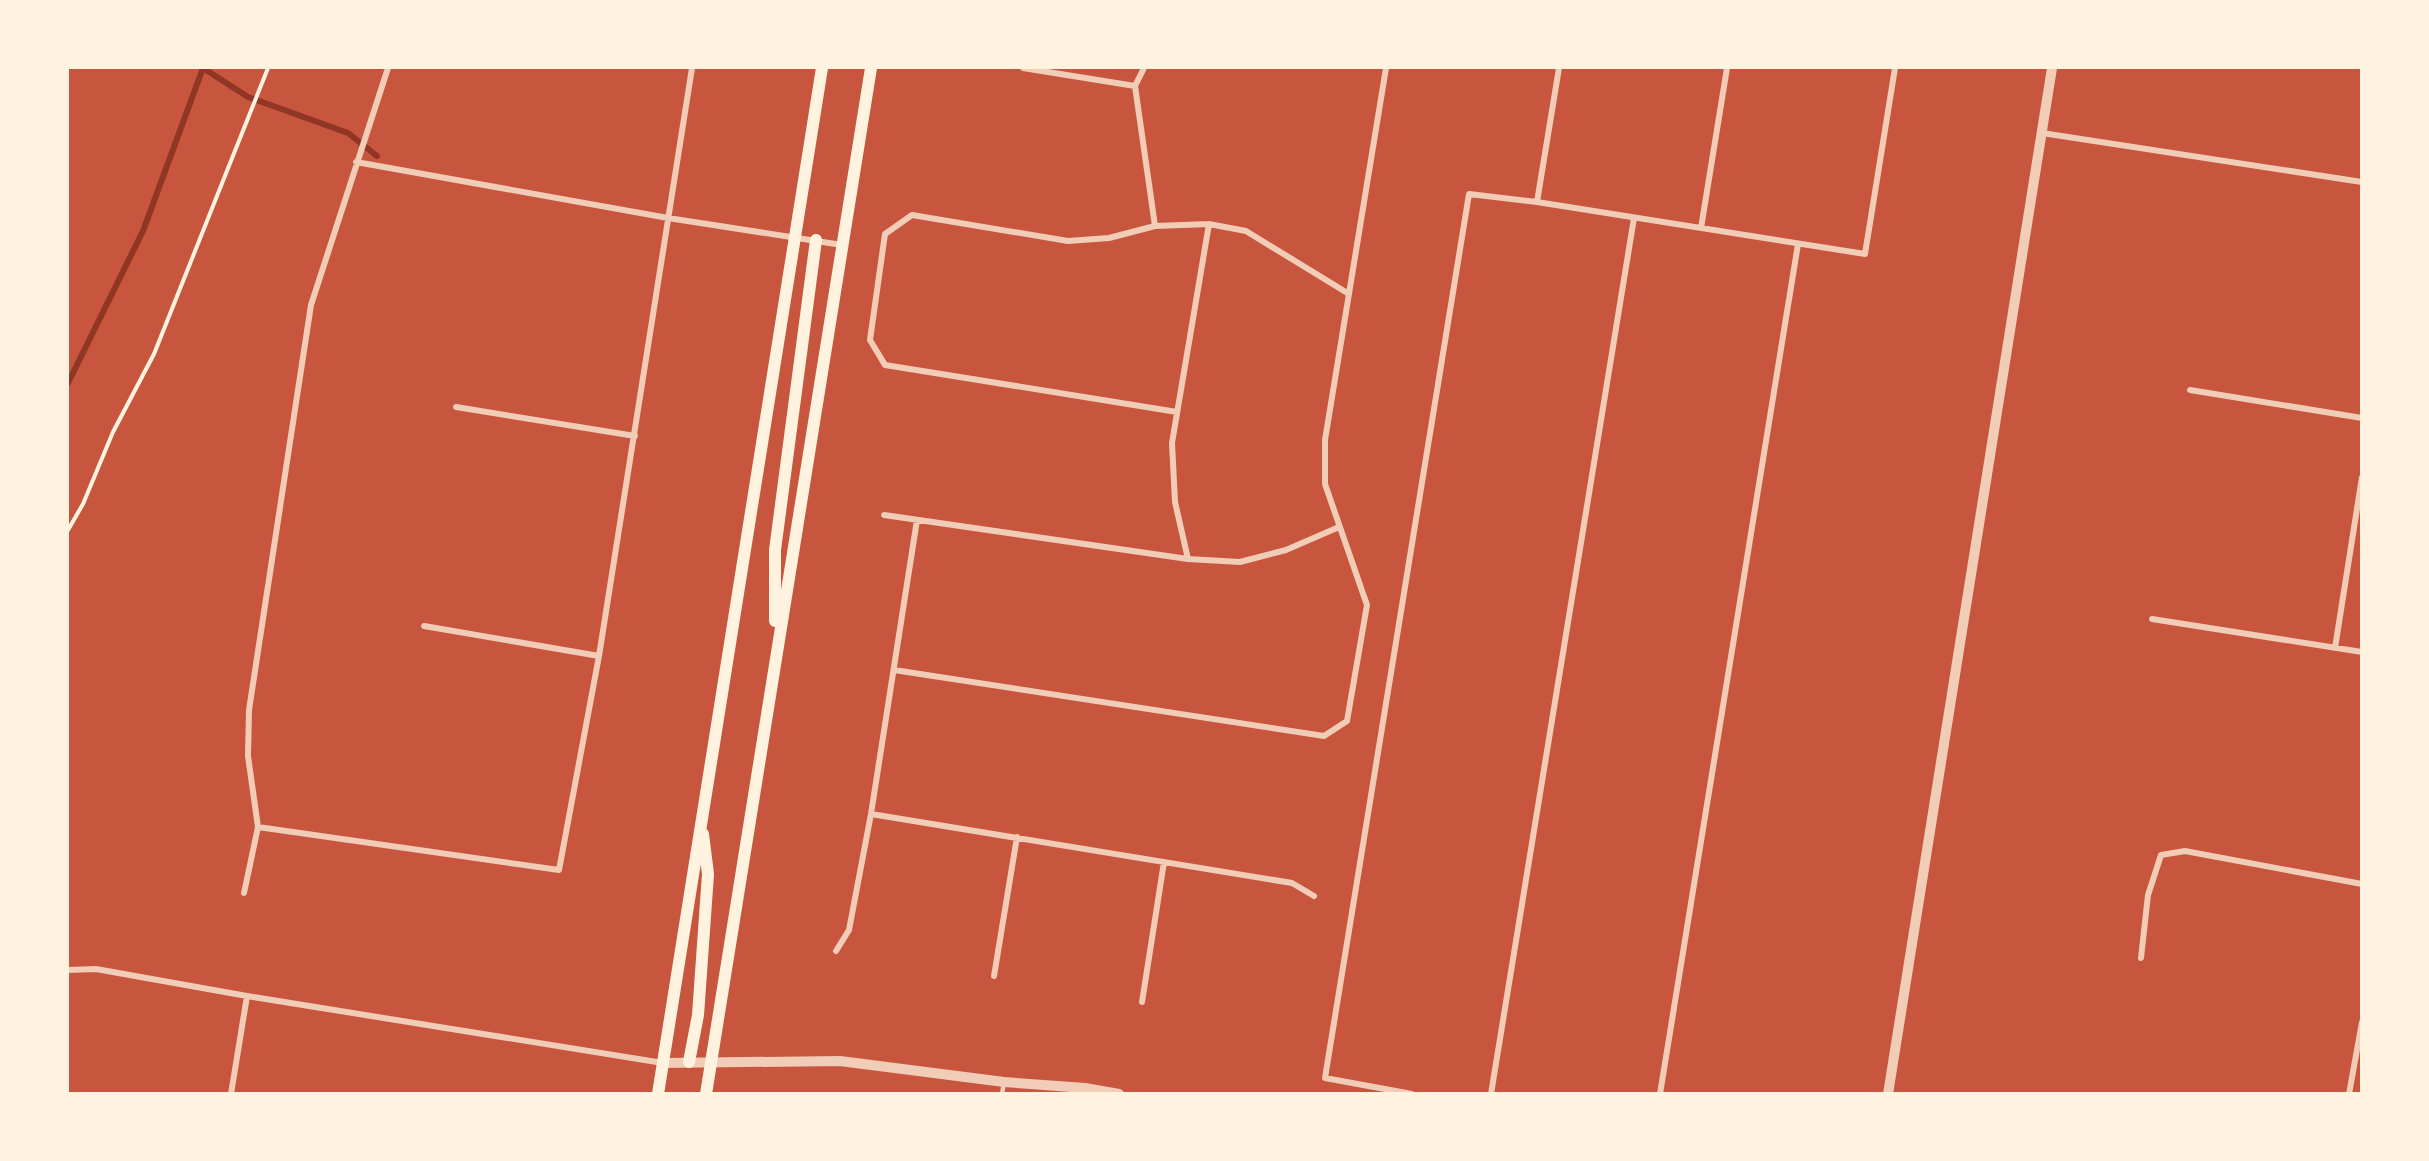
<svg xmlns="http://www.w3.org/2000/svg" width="2429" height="1161" font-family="Helvetica,sans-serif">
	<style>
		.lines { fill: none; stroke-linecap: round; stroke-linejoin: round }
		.stream { stroke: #8f3625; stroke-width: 6 }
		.path { stroke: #fff3e0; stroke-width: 4 }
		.service { stroke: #f1ccb7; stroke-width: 4.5 }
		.minor { stroke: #f1ccb7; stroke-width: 6 }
		.tertiary { stroke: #f1ccb7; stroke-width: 10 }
		.secondary { stroke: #fff3e0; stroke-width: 12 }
	</style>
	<rect width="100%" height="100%" fill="#c8553d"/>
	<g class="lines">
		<path class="stream" d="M203,68L248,97L348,133L377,156
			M68,383L143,231L203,68"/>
		<path class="path" d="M68,530L83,504L113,432L154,354L268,68"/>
		<path class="service" d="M1002,1094L1004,1082"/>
		<path class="minor" d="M1023,68L1135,86
			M1144,68L1135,86L1155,226
			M2042,133L2362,182
			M356,162L668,218L842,245
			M1537,202L1559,68
			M1701,228L1727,68
			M2190,390L2362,418
			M456,407L635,436
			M1177,412L885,365L870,340L885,234L912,215L1068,241L1109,238L1155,226L1209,224L1246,231L1349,294
			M884,515L1188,559L1240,562L1286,550L1339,527
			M1188,559L1175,502L1172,443L1209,224
			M2152,619L2362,652
			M424,626L599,656
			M2335,648L2362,477
			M894,670L1324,736L1347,721L1367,605L1325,484V440L1386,68
			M871,814L1292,883L1314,896
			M258,827L559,870L599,656L692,68
			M244,893L258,827L248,756L249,710L311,305L388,68
			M836,951L849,930L871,814L917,520
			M2141,958L2148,895L2161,855L2185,851L2362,884
			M68,970L96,969L247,996L663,1063
			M994,976L1017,837
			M1142,1002L1164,862
			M231,1094L247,996
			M1412,1094L1325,1078L1469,194L1537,202L1865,254L1895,68
			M1491,1094L1634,218
			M1660,1094L1798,244
			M2349,1094L2362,1022"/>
		<path class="tertiary" d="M663,1063L840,1061L1004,1082L1085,1088L1119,1094
			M1888,1094L2052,68"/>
		<path class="secondary" d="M775,621V550L816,240
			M689,1062L698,1015L708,874L703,834
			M658,1094L822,68
			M706,1094L871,68"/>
	</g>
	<rect width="2429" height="1161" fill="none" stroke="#fff3e0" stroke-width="138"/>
</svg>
